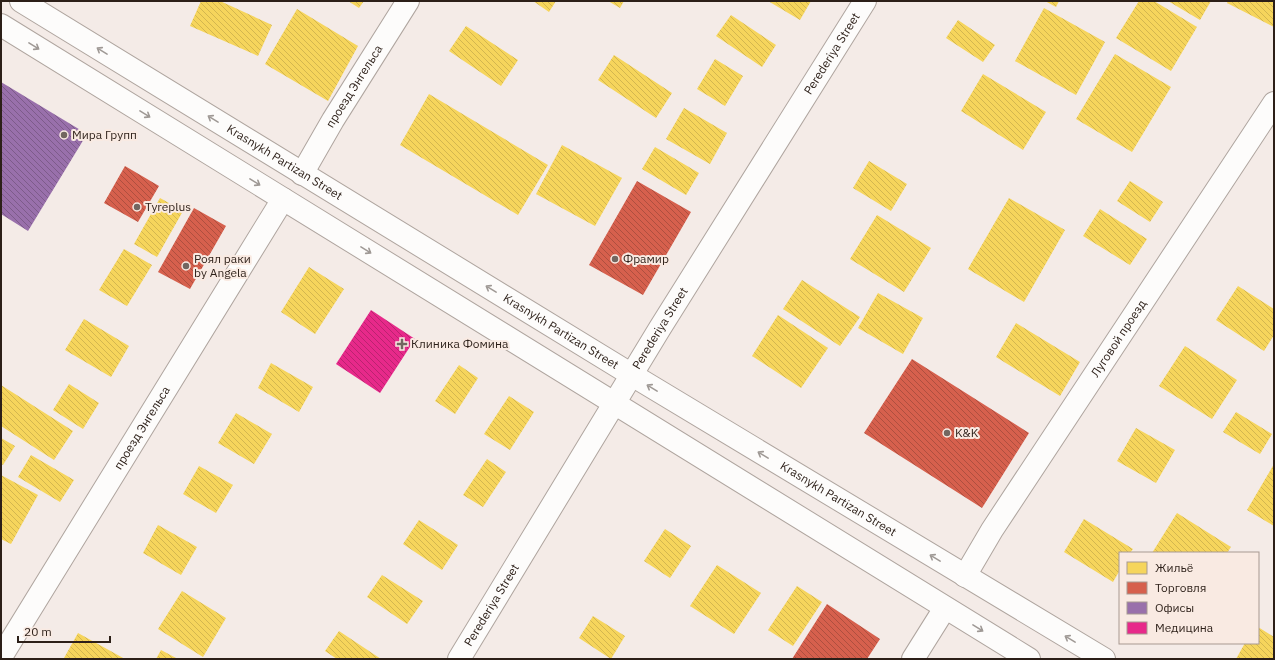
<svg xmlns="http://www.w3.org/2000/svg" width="1275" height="660" font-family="'IBM Plex Sans',sans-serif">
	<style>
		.homes { fill: url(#homes-back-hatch) }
		.shops { fill: url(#shops-back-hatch) }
		.offices { fill: url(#offices-back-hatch) }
		.health { fill: url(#health-back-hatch) }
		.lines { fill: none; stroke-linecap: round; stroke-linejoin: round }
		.minor-casing { stroke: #afa59f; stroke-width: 24 }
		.trunk-casing { stroke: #afa59f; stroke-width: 24 }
		.minor { stroke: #fdfcfb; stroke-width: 22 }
		.trunk { stroke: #fdfcfb; stroke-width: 22 }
		.oneway { stroke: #9f9995 }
		.poi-dot { fill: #726660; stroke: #f9eae2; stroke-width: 1.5 }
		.labels { text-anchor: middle; stroke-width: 4; stroke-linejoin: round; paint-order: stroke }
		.street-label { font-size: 12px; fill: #2c1f18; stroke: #f9eae2 }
		.poi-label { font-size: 12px; fill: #2c1f18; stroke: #f9eae2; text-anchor: start }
	</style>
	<defs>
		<pattern id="homes-back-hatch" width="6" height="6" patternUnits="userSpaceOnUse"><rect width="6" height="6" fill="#f6d55c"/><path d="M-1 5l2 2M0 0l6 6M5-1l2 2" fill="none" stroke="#d3b64f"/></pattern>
		<pattern id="shops-back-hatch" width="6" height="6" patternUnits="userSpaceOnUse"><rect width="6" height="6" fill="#d6604d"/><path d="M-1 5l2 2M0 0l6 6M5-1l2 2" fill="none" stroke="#ae4f3f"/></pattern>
		<pattern id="offices-back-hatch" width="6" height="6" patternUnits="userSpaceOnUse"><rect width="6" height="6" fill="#9970ab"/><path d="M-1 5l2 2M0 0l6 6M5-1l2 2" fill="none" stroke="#7d5b8a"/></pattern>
		<pattern id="health-back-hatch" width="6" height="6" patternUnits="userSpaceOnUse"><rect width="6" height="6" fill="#e7298a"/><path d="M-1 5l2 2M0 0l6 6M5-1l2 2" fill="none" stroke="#bb2370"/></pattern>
	</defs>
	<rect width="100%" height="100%" fill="#f4ebe7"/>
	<path class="homes" d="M201,1H220L272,25L258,56L190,26Z
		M348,1H364L359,8Z
		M533,1H556L549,12Z
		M608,1H624L620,8Z
		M768,1H811L800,20Z
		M1045,1H1059L1056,7Z
		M1139,1H1154L1197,27L1171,71L1116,38Z
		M1168,1H1211L1200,20Z
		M1228,1H1274V27L1227,3Z
		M1044,8L1105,42L1076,95L1015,61Z
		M297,9L358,46L328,101L265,64Z
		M731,15L776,45L762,67L716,36Z
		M958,20L995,45L983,62L946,38Z
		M466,26L518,60L501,86L449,51Z
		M1115,54L1171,87L1132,152L1076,119Z
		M614,55L672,93L656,118L598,80Z
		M715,59L743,76L725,106L697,89Z
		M983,74L1046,112L1023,150L961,111Z
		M429,94L548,165L518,215L400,145Z
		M684,108L727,133L710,164L666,139Z
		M562,145L622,178L595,226L536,194Z
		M655,147L699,173L686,195L642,169Z
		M869,161L907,184L891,211L853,188Z
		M1130,181L1163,202L1150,222L1117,201Z
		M160,198L183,211L157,257L134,244Z
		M1009,198L1065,230L1024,302L968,269Z
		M1100,209L1147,239L1130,265L1083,236Z
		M877,215L931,248L904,292L850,259Z
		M124,249L152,265L127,306L99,290Z
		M309,267L344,289L315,334L281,312Z
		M802,280L860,317L840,346L783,309Z
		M1238,286L1274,309V335L1264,351L1216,320Z
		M878,293L923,318L903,354L858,328Z
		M778,315L828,348L801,388L752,356Z
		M84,319L129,346L111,377L65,350Z
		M1016,323L1080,362L1060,396L996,357Z
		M1185,346L1237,380L1212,419L1159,386Z
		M271,363L313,387L299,412L258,388Z
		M459,365L478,378L455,414L435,401Z
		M69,384L99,403L83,429L53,410Z
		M1,385L73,431L54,460L1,426Z
		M509,396L534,412L510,450L484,434Z
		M1236,412L1272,434L1260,454L1223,432Z
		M236,413L272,434L254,464L218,443Z
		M1136,428L1175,450L1156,483L1117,461Z
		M1,438L15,446L3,465L1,464Z
		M31,455L74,480L60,502L18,477Z
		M487,459L506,472L483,507L463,495Z
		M1274,464V526L1247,510Z
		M199,466L233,485L216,513L183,494Z
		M1,475L38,495L11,544L1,539Z
		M1177,513L1231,547L1227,553H1152Z
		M1084,519L1133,549L1130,553H1120V570L1113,582L1064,552Z
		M419,520L458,545L442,570L403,544Z
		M158,525L197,547L181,575L143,553Z
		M665,529L691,546L670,578L644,561Z
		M717,565L761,593L734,634L690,606Z
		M382,575L423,601L407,624L367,597Z
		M797,586L822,602L793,646L768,630Z
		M182,591L226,618L203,657L158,629Z
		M593,616L625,636L611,659L579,638Z
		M1258,627L1274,637V659H1236L1245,643H1258Z
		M339,631L381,659H337L325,651Z
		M78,633L125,659H67L64,658Z
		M161,650L178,659H156Z"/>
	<path class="shops" d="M125,166L159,186L138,222L104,203Z
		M637,181L691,212L643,295L589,265Z
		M194,208L226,226L190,289L158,272Z
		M912,359L1029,433L982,508L864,433Z
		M827,604L880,639L867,659H792Z"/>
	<path class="offices" d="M1,82L87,134L28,231L1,214Z"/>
	<path class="health" d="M371,310L415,339L380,393L336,364Z"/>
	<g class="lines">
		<g class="minor-casing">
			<g id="minor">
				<path id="s1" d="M302,174L333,120L408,1"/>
				<path id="s2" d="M965,576L992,530L1274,103"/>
				<path id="s3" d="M1,657L283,199"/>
				<path id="s4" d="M459,659L660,328L865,1"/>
				<path d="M913,659L945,608"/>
			</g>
		</g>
		<g class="trunk-casing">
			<g id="trunk">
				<path id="s5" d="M21,1L632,375L1104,659"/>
				<path d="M1,25L1029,659"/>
			</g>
		</g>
		<use href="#minor" class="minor"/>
		<use href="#trunk" class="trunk"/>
	</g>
	<defs><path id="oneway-shaft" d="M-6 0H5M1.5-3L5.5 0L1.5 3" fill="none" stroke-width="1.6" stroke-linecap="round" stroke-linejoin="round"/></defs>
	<g class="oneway">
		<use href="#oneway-shaft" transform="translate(34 46) rotate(32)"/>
		<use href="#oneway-shaft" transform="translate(102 51) rotate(-148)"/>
		<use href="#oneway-shaft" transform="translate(145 114) rotate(32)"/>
		<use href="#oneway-shaft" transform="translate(213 119) rotate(-148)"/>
		<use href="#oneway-shaft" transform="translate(255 182) rotate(32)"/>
		<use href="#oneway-shaft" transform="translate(366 250) rotate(32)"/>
		<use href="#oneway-shaft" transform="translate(491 289) rotate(-149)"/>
		<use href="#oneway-shaft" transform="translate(652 388) rotate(-149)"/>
		<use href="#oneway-shaft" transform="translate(763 455) rotate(-149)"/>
		<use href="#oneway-shaft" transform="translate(935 558) rotate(-149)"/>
		<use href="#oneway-shaft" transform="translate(978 628) rotate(32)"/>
		<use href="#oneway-shaft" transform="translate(1070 639) rotate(-149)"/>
	</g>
	<g class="poi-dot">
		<circle cx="64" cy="135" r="4"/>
		<circle cx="137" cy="207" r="4"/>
		<circle cx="615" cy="259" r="4"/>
		<circle cx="186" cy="266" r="4"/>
		<path d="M400 338h4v4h4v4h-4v4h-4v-4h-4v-4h4z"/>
		<circle cx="947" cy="433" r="4"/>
	</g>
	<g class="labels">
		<g class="street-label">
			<text dy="4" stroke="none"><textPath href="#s4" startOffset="711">Perederiya Street</textPath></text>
			<text dy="4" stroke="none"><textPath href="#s1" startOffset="102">проезд Энгельса</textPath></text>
			<text dy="4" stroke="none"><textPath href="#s5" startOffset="309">Krasnykh Partizan Street</textPath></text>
			<text dy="4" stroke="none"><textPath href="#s4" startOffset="387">Perederiya Street</textPath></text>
			<text dy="4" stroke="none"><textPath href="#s5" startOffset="633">Krasnykh Partizan Street</textPath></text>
			<text dy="4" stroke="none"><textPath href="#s2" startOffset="283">Луговой проезд</textPath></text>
			<text dy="4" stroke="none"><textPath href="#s3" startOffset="269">проезд Энгельса</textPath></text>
			<text dy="4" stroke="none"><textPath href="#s5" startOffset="957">Krasnykh Partizan Street</textPath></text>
			<text dy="4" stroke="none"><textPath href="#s4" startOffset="63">Perederiya Street</textPath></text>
		</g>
		<g class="poi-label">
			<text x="72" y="139">Мира Групп</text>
			<text x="145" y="211">Tyreplus</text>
			<text x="194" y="263">Роял раки<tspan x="194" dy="14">by Angela</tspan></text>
			<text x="623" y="263">Фрамир</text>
			<text x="411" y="348">Клиника Фомина</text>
			<text x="955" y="437">K&amp;K</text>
		</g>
	</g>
	<rect width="1275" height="660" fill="none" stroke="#2c1f18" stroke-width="4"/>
	<rect x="1119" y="552" width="140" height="92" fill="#f9eae2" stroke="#a79991"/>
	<rect x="1127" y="562" width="20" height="12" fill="#f6d55c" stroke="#a79991"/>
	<text x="1155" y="572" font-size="12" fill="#2c1f18">Жильё</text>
	<rect x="1127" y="582" width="20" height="12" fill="#d6604d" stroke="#a79991"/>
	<text x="1155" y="592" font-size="12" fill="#2c1f18">Торговля</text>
	<rect x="1127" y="602" width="20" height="12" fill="#9970ab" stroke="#a79991"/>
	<text x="1155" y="612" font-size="12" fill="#2c1f18">Офисы</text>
	<rect x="1127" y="622" width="20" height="12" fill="#e7298a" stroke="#a79991"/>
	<text x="1155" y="632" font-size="12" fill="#2c1f18">Медицина</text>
	<path d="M18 636v6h92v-6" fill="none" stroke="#2c1f18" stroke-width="2"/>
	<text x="24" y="636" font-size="12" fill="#2c1f18" stroke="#f9eae2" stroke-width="3" paint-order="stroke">20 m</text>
</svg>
